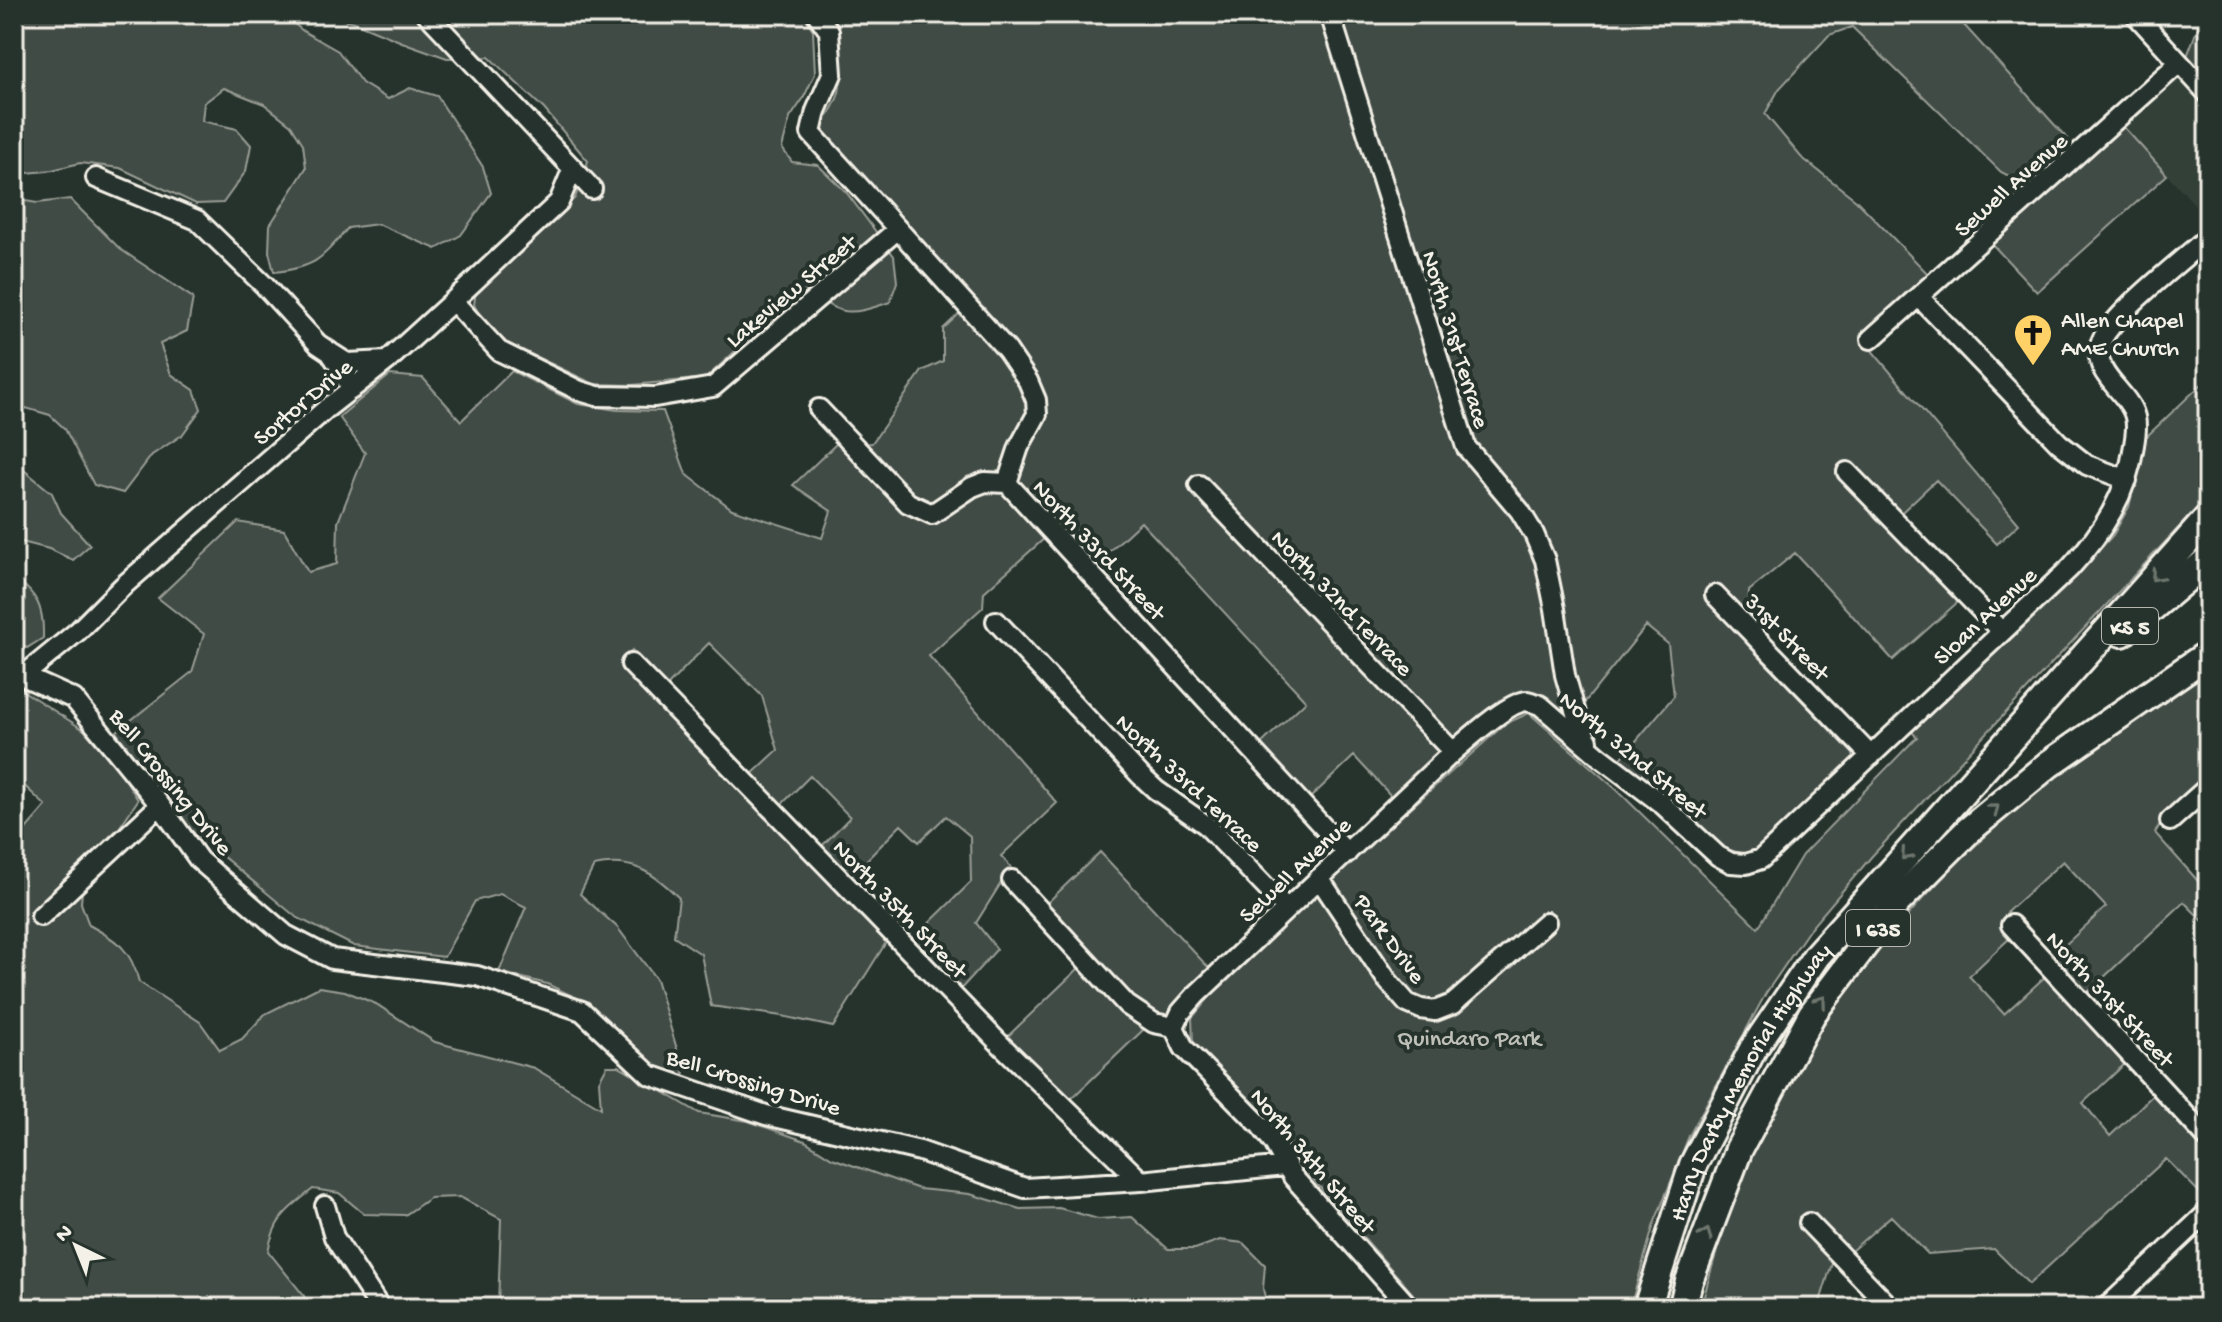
<svg xmlns="http://www.w3.org/2000/svg" width="2222" height="1322" font-family="'Gochi Hand',sans-serif">
	<style>
		.built { fill: #333f39 }
		.green { fill: #414b45; stroke: #9a9e96; stroke-width: 2 }
		.lines { fill: none; stroke-linecap: round; stroke-linejoin: round }
		.minor-casing { stroke: #f4f1e8; stroke-width: 24 }
		.highway-casing { stroke: #f4f1e8; stroke-width: 32 }
		.minor { stroke: #26332d; stroke-width: 18 }
		.highway { stroke: #26332d; stroke-width: 26 }
		.oneway { stroke: #6e766e }
		.labels { text-anchor: middle; stroke-width: 8; stroke-linejoin: round; paint-order: stroke }
		.shield { fill: #26332d; stroke: #b6b8b0; stroke-width: 2 }
		.shield-label { font-size: 22px; font-weight: bold; fill: #f4f1e8 }
		.street-label { font-size: 24px; fill: #f4f1e8; stroke: #26332d }
		.poi-label { font-size: 24px; fill: #f4f1e8; stroke: #26332d; text-anchor: start }
		.park-label { font-size: 24px; fill: #bebfb7; stroke: #26332d }
	</style>
	<rect width="100%" height="100%" fill="#26332d"/>
	<filter id="ink" filterUnits="userSpaceOnUse"><feTurbulence type="fractalNoise" baseFrequency=".0125" numOctaves="2"/><feDisplacementMap in="SourceGraphic" scale="16" xChannelSelector="R" yChannelSelector="G"/><feConvolveMatrix kernelMatrix="1 2 1 2 8 2 1 2 1" color-interpolation-filters="sRGB"/></filter>
	<g filter="url(#ink)">
		<path class="built" d="M2180,76L2186,79L2208,104V219L2121,124L2174,78Z"/>
		<path class="green" d="M14,14H282L303,31L338,51L362,83L388,99L410,88L437,96L483,167L491,193L461,235L436,249L378,224L348,228C321,259 317,267 274,272L269,252L270,225L306,168L303,144L291,125L264,104L224,88L204,103L202,121L237,129L251,145L246,171L223,203L196,204L120,168L80,163L48,171L15,174L14,184Z
			M320,14H803L813,30L815,74L803,99L790,118L782,148L792,162L818,165L846,192L894,256L897,282L890,302C844,318 842,314 803,289L706,378L632,385L594,384L507,343L482,319L474,305L476,290L575,198L588,161L544,109L489,57L447,58L402,42L354,22Z
			M833,14H1954L2074,146L2029,190L2023,183L2001,172L1852,27L1829,35L1779,89L1765,114L1801,157L1856,200L1932,278L1869,347L2019,524L1997,544L1936,480L1887,526L1959,601L1893,660L1795,553L1749,591L1747,644L1857,758L1763,849L1744,854L1719,847L1619,761L1674,696L1668,644L1646,626L1569,722L1521,693L1486,712L1393,798L1354,756L1308,800L1259,746L1306,701L1141,522L1081,577L1045,538L984,592L983,607L929,656L1057,803L1001,856L1011,867L976,923L997,949L959,991L911,941L971,882L970,836L946,816L919,842L901,825L850,877L821,847L850,817L810,776L780,806L751,775L778,750L762,696L709,643L667,686L632,650L620,667L887,941L833,1027L782,1016L711,1006L701,954L674,936L679,898C654,872 631,858 594,866L580,894L617,927L656,979L685,1076L654,1065L588,1003L547,984L499,972L526,907L500,894L475,901L444,957L354,946L296,917L192,831L116,732L192,672L204,634L158,598L238,522L284,530L308,572L337,564L338,522L365,453L339,417L390,375L423,378L461,421L512,371L578,404L617,410L663,411L686,474L732,509L822,538L831,511L793,485L836,444L872,443L922,371L943,361V329L961,312L1000,355L821,133C824,117 836,107 839,92C844,71 838,34 833,14Z
			M2203,14H2208V81L2186,59Z
			M2121,124L2167,175L2037,292L1991,243Z
			M14,199L37,203L70,199L120,249L193,298L187,331L160,344L171,374L194,390L201,409L182,435L152,455L123,493L94,485L65,429L50,415L26,408L14,417Z
			M2208,378V496L1872,856L1809,930L1766,993L1689,1136L1654,1224L1630,1308H1425L1299,1163L1282,1139L1193,1043L1192,1018L1242,958L1505,724L1529,713L1617,790L1758,928L1802,855L1917,737L1912,732L2084,567L2113,535L2129,507L2146,437Z
			M14,454L24,470L52,493L61,513L90,545L73,560L49,549L18,541L14,543Z
			M14,577C38,595 44,608 43,638L27,648L14,640Z
			M2208,672V777L2167,813L2155,833L2198,881L2208,884V926L2184,902L2084,996L2051,958L2106,907L2063,861L2008,911L2003,923L2012,936L1969,976L2004,1014L2048,974L2127,1062L2083,1103L2110,1136L2157,1091L2208,1146V1201L2166,1159L2029,1284L1994,1249L1928,1254L1891,1216L1850,1252L1821,1224L1834,1257L1818,1308H1701C1714,1257 1729,1207 1750,1159C1816,1005 1939,863 2073,764C2116,732 2163,703 2208,672Z
			M14,685L84,730L122,774L138,800L119,828L85,860L81,903L89,925C118,941 131,949 139,982L200,1022L220,1050L242,1039L265,1014L319,987L345,991L376,1004L435,1042L534,1068L601,1108L599,1081L607,1066H619L699,1113L748,1121L805,1141L832,1158L919,1189L970,1194L1020,1209L1059,1208L1098,1219L1132,1217L1168,1249H1195L1220,1240L1243,1243L1265,1265L1263,1289L1267,1305L1275,1308H822L817,1303L801,1308H498L501,1219L460,1197L430,1198L405,1215L364,1214L339,1193L313,1189C287,1210 275,1217 268,1251L304,1296L308,1308H14V834L26,829L46,806L14,776Z
			M1100,852L1209,968L1167,1017L1149,1011L1136,1001L1046,904Z
			M1081,966L1119,1010L1144,1029L1071,1099L1007,1037Z"/>
		<g class="lines">
			<g class="minor-casing">
				<path id="minor" d="M427,14L592,189
					M817,14L829,31L832,74L816,111L811,133L1007,350L1028,381L1036,400L1037,414L1019,447L1007,483
					M1330,14L1466,447L1520,511L1534,534L1545,560L1555,609L1565,675L1579,724L1588,741
					M2135,14L2208,94
					M96,178L197,220L264,285L318,344L330,352L344,373L351,390
					M1919,297L2059,443L2087,465L2127,480
					M453,301L499,351L580,391L597,396L655,397L713,387L897,230
					M1871,339L2179,63
					M333,354L347,363L387,361
					M819,409L908,503L932,514L972,487L985,482L1007,483
					M1847,472L2001,631
					M1007,483L1347,853
					M1199,485L1453,752
					M1715,595L1871,756
					M996,621L1141,776L1156,790L1206,825L1286,908
					M631,664L1002,1046L1141,1181
					M14,672L74,699L160,805L199,860L286,935L332,959L477,976L582,1011L650,1075L766,1115L920,1151L1025,1188L1141,1181L1285,1166
					M23,676L78,631L123,586L326,409L387,361L453,301L559,202L573,168
					M2170,821L2208,787
					M1319,878L1387,980L1407,1003L1421,1009L1435,1011L1453,1004L1546,922
					M1012,880L1127,1005L1154,1023L1174,1027
					M41,916L160,805
					M2011,925L2208,1139
					M1174,1027L1181,1012L1196,995L1453,752C1467,740 1510,700 1528,701C1529,701 1539,705 1540,705L1599,756L1662,804L1718,856L1731,863L1746,864L1761,859L2070,568C2103,532 2127,495 2134,445C2136,433 2138,420 2132,409C2122,388 2093,373 2100,345C2106,319 2185,258 2208,237
					M1174,1027L1184,1048L1260,1125L1274,1143L1293,1177L1410,1308
					M325,1206L334,1237L380,1308
					M1809,1223L1891,1308
					M2106,1308L2208,1212"/>
			</g>
			<g class="highway-casing">
				<g id="highway">
					<path d="M2122,633L2208,560"/>
					<path id="s1" d="M1647,1308L1693,1165L1753,1049L1817,955L2208,518"/>
					<path d="M1682,1308L1689,1281L1739,1149L1812,1014L1897,902L1969,830L2049,764L2208,654"/>
				</g>
			</g>
			<use href="#minor" class="minor"/>
			<use href="#highway" class="highway"/>
		</g>
		<defs><path id="oneway-chevron" d="M-2-3.5L2.5 0L-2 3.5" fill="none" stroke-width="1.6" stroke-linecap="round" stroke-linejoin="round" transform="scale(2)"/></defs>
		<g class="oneway">
			<use href="#oneway-chevron" transform="translate(2156 576) rotate(132)"/>
			<use href="#oneway-chevron" transform="translate(1994 809) rotate(-39)"/>
			<use href="#oneway-chevron" transform="translate(1906 855) rotate(132)"/>
			<use href="#oneway-chevron" transform="translate(1821 1001) rotate(-53)"/>
			<use href="#oneway-chevron" transform="translate(1706 1234) rotate(-69)"/>
		</g>
	</g>
	<defs>
		<g id="church-pin" transform="scale(2)"><path d="M0 17L-7.5 6A9.5 9.5 0 1 1 7.5 6Z" fill="#ffd166" stroke="#26332d"/><path d="M-1.2-6h2.4v3.5h3.3v2.4h-3.3V6h-2.4V-.1h-3.3v-2.4h3.3Z" fill="#111"/></g>
	</defs>
	<g fill-rule="evenodd">
		<use href="#church-pin" x="2033" y="333"/>
	</g>
	<g class="labels">
		<g class="shield">
			<rect x="2102" y="608" width="56" height="36" rx="6"/>
			<rect x="1846" y="910" width="64" height="36" rx="6"/>
		</g>
		<g class="shield-label">
			<text x="2130" y="634">KS 5</text>
			<text x="1878" y="936">I 635</text>
		</g>
		<g class="street-label">
			<text transform="translate(2010 184) rotate(-42)" y="8">Sewell Avenue</text>
			<text transform="translate(790 290) rotate(-40)" y="8">Lakeview Street</text>
			<text transform="translate(1457 339) rotate(73)" y="8">North 31st Terrace</text>
			<text transform="translate(302 401) rotate(-40)" y="8">Sortor Drive</text>
			<text transform="translate(1100 549) rotate(47)" y="8">North 33rd Street</text>
			<text transform="translate(1343 602) rotate(46)" y="8">North 32nd Terrace</text>
			<text transform="translate(1984 615) rotate(-43)" y="8">Sloan Avenue</text>
			<text transform="translate(1788 636) rotate(46)" y="8">31st Street</text>
			<text transform="translate(1634 754) rotate(40)" y="8">North 32nd Street</text>
			<text transform="translate(172 781) rotate(51)" y="8">Bell Crossing Drive</text>
			<text transform="translate(1190 782) rotate(43)" y="8">North 33rd Terrace</text>
			<text transform="translate(1294 869) rotate(-43)" y="8">Sewell Avenue</text>
			<text transform="translate(901 908) rotate(46)" y="8">North 35th Street</text>
			<text transform="translate(1391 938) rotate(54)" y="8">Park Drive</text>
			<text transform="translate(2111 998) rotate(47)" y="8">North 31st Street</text>
			<text transform="translate(754 1081) rotate(17)" y="8">Bell Crossing Drive</text>
			<text dy="8" stroke="none"><textPath href="#s1" startOffset="250">Harry Darby Memorial Highway</textPath></text>
			<text transform="translate(1314 1160) rotate(50)" y="8">North 34th Street</text>
		</g>
		<g class="poi-label">
			<text x="2061" y="327">Allen Chapel<tspan x="2061" dy="28">AME Church</tspan></text>
		</g>
		<g class="park-label">
			<text x="1469" y="1045">Quindaro Park</text>
		</g>
	</g>
	<rect width="2222" height="1322" fill="none" stroke="#26332d" stroke-width="48"/>
	<rect x="24" y="24" width="2174" height="1274" fill="none" stroke="#f4f1e8" stroke-width="3" filter="url(#ink)"/>
	<g transform="translate(76 1246) rotate(317)" stroke="#26332d" stroke-width="6" paint-order="stroke">
	<path d="M0-6L14 30L0 20L-14 30Z" fill="#f4f1e8"/>
	<text y="-12" font-size="22" font-weight="bold" text-anchor="middle" fill="#f4f1e8">N</text>
	</g>
</svg>
